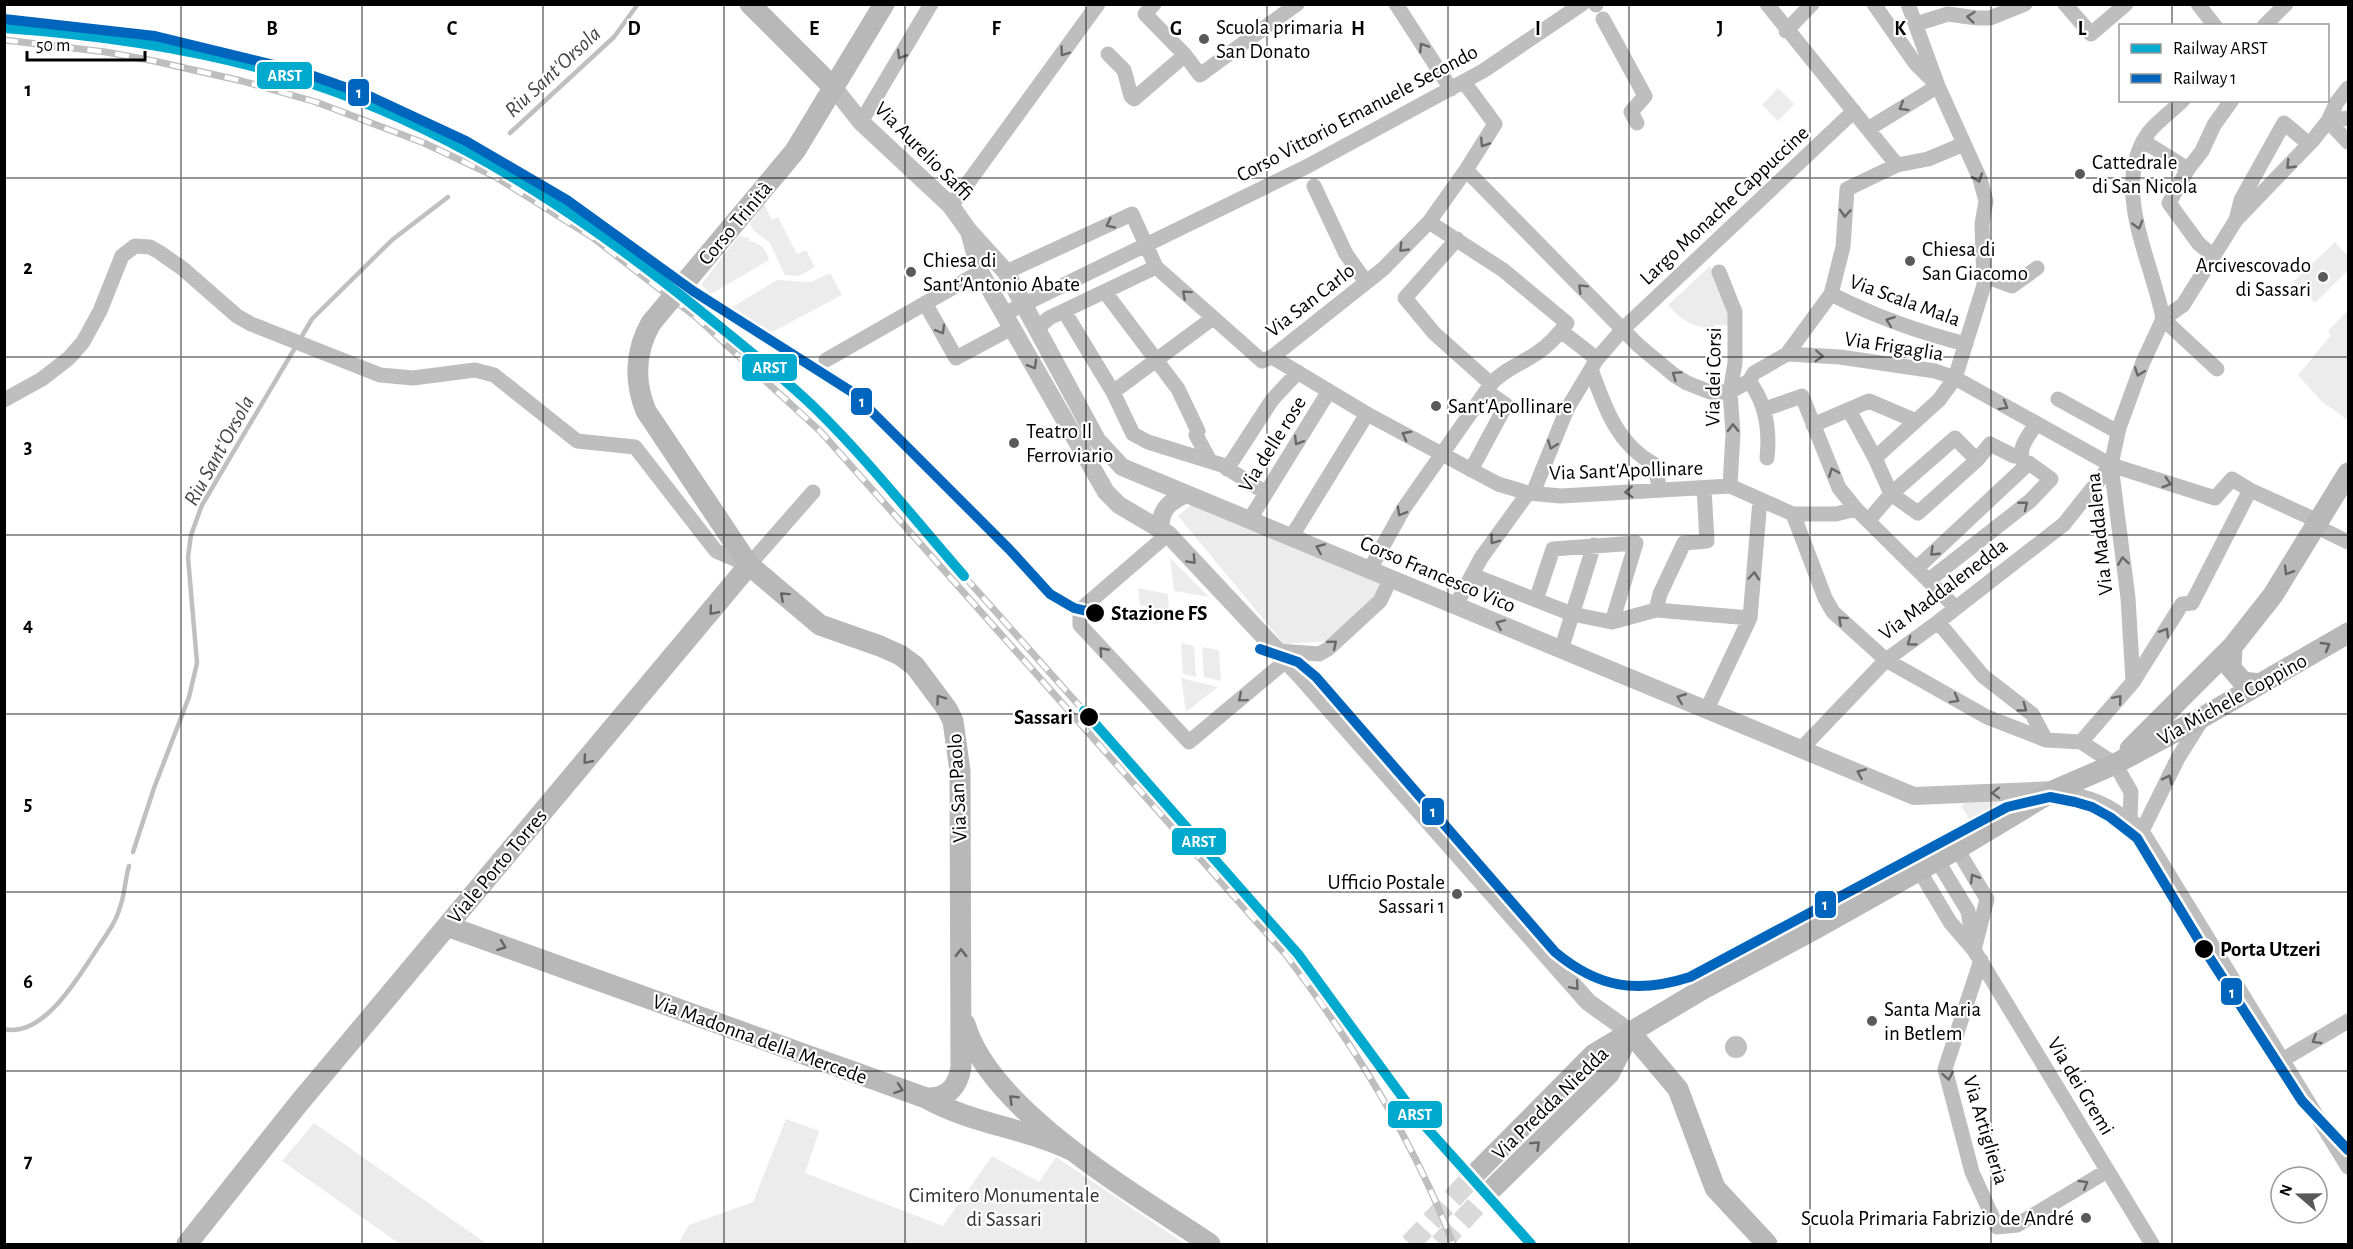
<svg xmlns="http://www.w3.org/2000/svg" width="2353" height="1249" font-family="'Alegreya Sans',sans-serif">
	<style>
		.green { fill: #ececec }
		.water { fill: #bfbfbf }
		.lines { fill: none; stroke-linecap: round; stroke-linejoin: round }
		.stream { stroke: #bfbfbf; stroke-width: 4.5 }
		.secondary-tunnel { stroke: #d9d9d9; stroke-width: 21; stroke-dasharray: 21 10; stroke-linecap: butt }
		.minor { stroke: #bebebe; stroke-width: 15 }
		.tertiary { stroke: #bebebe; stroke-width: 18 }
		.secondary { stroke: #b8b8b8; stroke-width: 21 }
		.rail-casing { stroke: #bebebe; stroke-width: 7 }
		.rail { stroke: #fff; stroke-width: 4.5; stroke-dasharray: 14; stroke-linecap: butt }
		.secondary-bridge { stroke: #b8b8b8; stroke-width: 21 }
		.rail-1-casing { stroke: #fff; stroke-width: 15 }
		.rail-2-casing { stroke: #fff; stroke-width: 15 }
		.rail-1 { stroke: #00a9ce; stroke-width: 10 }
		.rail-2 { stroke: #0065bd; stroke-width: 10 }
		.oneway { stroke: #686868 }
		.oneway2 { stroke: #656565 }
		.grid { fill: none; stroke: #000; stroke-width: 1.5; stroke-opacity: 0.55 }
		.poi-dot { fill: #595959; stroke: #fff; stroke-width: 2 }
		.stop-dot { fill: #000; stroke: #fff; stroke-width: 2 }
		.labels { text-anchor: middle; stroke-width: 4.5; stroke-linejoin: round; paint-order: stroke }
		.poi-label { font-size: 21px; fill: #000; stroke: #fff; text-anchor: start }
		.street-label { font-size: 21px; fill: #000; stroke: #fff }
		.stop-label { font-size: 21px; font-weight: bold; fill: #000; stroke: #fff; text-anchor: start }
		.park-label { font-size: 21px; fill: #333; stroke: #fff }
		.water-label { font-size: 22px; font-style: italic; fill: #444; stroke: #fff }
		.grid-label { font-size: 20px; text-anchor: middle; font-weight: bold; fill: #000; stroke: #fff; stroke-width: 4.5; stroke-linejoin: round; paint-order: stroke }
		.line-badge { stroke: #fff; stroke-width: 2 }
		.badge-label { font-size: 16px; text-anchor: middle; font-weight: bold; fill: #fff }
	</style>
	<rect width="100%" height="100%" fill="#fff"/>
	<path class="green" d="M1778,88L1794,104L1778,121L1762,105Z
		M764,204L772,220L778,217L797,254L806,250L815,267L799,276L785,275L770,243L754,231L750,224Z
		M739,236L750,238L748,241C760,243 766,248 769,260L711,294L701,285Z
		M2335,242L2348,256V270L2315,303L2294,281Z
		M1710,266L1728,294L1734,326L1714,325V330C1691,325 1684,323 1668,305Z
		M830,273L842,295L772,332L758,328L729,309L777,280L811,282Z
		M2348,310V420L2321,401L2298,375L2331,335L2328,331Z
		M1192,504L1382,584L1370,607L1330,641L1284,644L1178,516Z
		M1170,558L1209,597L1174,591Z
		M1138,588L1168,594L1169,611L1140,605Z
		M1181,643L1194,646L1196,677L1183,674Z
		M1202,647L1219,650L1221,681L1204,677Z
		M1181,678L1218,687L1186,712Z
		M2010,802L1970,820L1961,806L1966,803Z
		M786,1119L819,1131L805,1173L943,1226L992,1156L1039,1182L1056,1157L1185,1244H678L689,1225L753,1202Z
		M314,1123L487,1244H400L282,1161Z"/>
	<path class="water" d="M1725 1047a11 11 0 1 1 22 0a11 11 0 1 1-22 0Z"/>
	<g class="lines">
		<path class="stream" d="M510,133L614,37L638,4
			M133,852L154,788L189,697L197,663L188,557L191,535L202,505L312,319L392,240L448,197
			M4,1029C43,1038 77,979 95,952C104,938 116,923 120,907C125,894 125,879 129,866"/>
		<path class="secondary-tunnel" d="M1410,1244L1478,1171
			M1440,1244L1494,1187"/>
		<path class="minor" d="M1154,4L1145,14L1185,55L1200,75L1297,4
			M1396,4L1451,89
			M1595,4L1596,5
			M1767,4L1897,165
			M1874,4L1915,63L1936,84
			M2065,4L2091,34L2126,4
			M2198,4L2215,26
			M1603,19L1645,96L1631,112L1637,123
			M1916,24L1948,14L1977,18H1990L2025,4
			M2264,26L2286,4
			M1786,31L1812,4
			M1108,54L1124,70L1131,96L1134,99L1185,55
			M2328,121L2348,142
			M2328,121L2348,118
			M861,122L931,4
			M1868,129L1938,86
			M2143,141L2188,169
			M1466,170L1638,345L1674,375L1687,383L1710,392H1730L1749,381L1754,373L1787,354L1840,357L1935,371L1955,378L2111,465L2215,498L2232,479L2250,490L2318,521
			M1314,186L1346,254L1366,282
			M951,206L1098,4
			M2236,220L2241,200L2284,123L2309,144
			M1457,239L1405,298L1434,333L1491,384
			M2214,256L2199,244L2169,203L2188,169L2202,151L2214,125L2232,100
			M1006,272L1132,214L1156,267L1262,361L1272,357L1383,269L1429,222L1466,170L1495,124L1464,82
			M1719,272L1735,312V363L1730,392L1733,433L1730,486
			M1985,276L2012,286L2037,268
			M1105,292L1178,389L1198,431L1196,435L1210,461
			M1831,294C1874,316 1918,332 1966,344
			M925,303L956,358L1012,328
			M1064,311L1113,392L1133,434L1148,442L1222,465L1266,493
			M1004,314L1306,167L1483,71L1582,4
			M2163,319C2153,262 2109,187 2149,132C2158,121 2172,111 2183,100
			M2163,319L2217,369
			M1561,331L1597,359
			M1039,334L1041,325L1049,318L1156,267
			M1787,354L1831,294L1843,247L1847,189L1897,165L1928,159L1964,144
			M1272,357L1367,414L1498,484L1528,493L1561,496L1730,486L1793,514H1836L1856,509
			M826,360L980,272
			M1591,369C1604,406 1617,444 1654,464L1660,490
			M1749,381C1766,403 1770,430 1767,458
			M1113,392L1213,318
			M2058,399L2118,432
			M4,400L42,379L69,358L83,342L100,311L122,256L135,246L150,247L159,252L182,268L237,316L251,324L380,375L413,378L475,370L494,375L577,441L635,447L716,551L749,565L813,492
			M1765,409L1802,396L1839,488L1856,509L1956,608
			M1849,410L1875,458L1891,494L1918,513L1977,460
			M1813,425L1869,401L1916,421
			M1875,458L1939,400L1955,378L1984,285L1982,224L1986,201L1980,179L1938,86L1908,4
			M2024,464C2016,449 2028,437 2036,424
			M1227,469L1272,400L1298,372
			M1471,470L1506,405L1486,391
			M1533,493L1567,409L1597,359L1623,329L1854,111
			M1793,514L1825,598L1833,612L1886,660L1987,717L2046,740L2081,742L2115,764L2131,792L2130,819L2142,831L2348,1167
			M1250,519L1329,391
			M1868,521L1891,494L1955,438L1977,460L1990,444L2014,456H2020
			M2315,526L2348,542
			M1168,534L1080,610V625L1189,742L1287,660
			M1292,536L1367,414
			M1917,568L2029,463L2051,479L2030,501L1929,580
			M1370,569L1404,508L1491,384C1503,370 1521,364 1537,353C1549,345 1559,334 1567,323L1503,270L1429,222
			M1472,575L1572,614L1612,622
			M1536,600L1553,549L1636,543L1612,622L1656,610L1750,618
			M1456,605L1481,558L1528,493
			M1656,610L1660,594L1684,543L1707,541L1704,488
			M1938,622L1983,676L2032,714L2046,740
			M1561,650L1594,545
			M1278,651L1319,654L1328,649L1380,601L1391,578
			M2133,682L2128,598L2111,465L2119,428L2143,362L2163,319L2183,305L2236,220L2313,140L2328,121L2337,102L2348,88
			M1707,709L1750,618L1760,500
			M2081,742L2133,682L2182,604L2192,603L2250,490
			M1802,748L1886,660L1938,622L2064,524L2111,465
			M2055,790C2089,797 2108,803 2135,826
			M2142,831L2178,758L2203,718
			M1957,849L1987,899L1974,950
			M1937,860L1968,911L1973,941
			M1919,870L1950,922L1974,950L2152,1244
			M1981,960L1945,1069L1972,1172L1997,1227L2017,1225L2107,1171
			M2284,1059L2348,1021"/>
		<path class="tertiary" d="M834,88L861,122L951,206L968,230L1006,272L1097,440L1122,467L1914,796L2055,790
			M970,235L980,272L1106,492L1119,505L1168,534L1300,675L1588,1002L1630,1032
			M1161,530C1159,510 1169,502 1186,494"/>
		<path class="secondary" d="M750,4L834,88
			M780,169L795,151L884,4
			M651,323C635,351 634,382 646,411L749,565L820,625L880,646L900,655L915,666L947,709L953,721L960,771L961,1067C958,1087 947,1099 926,1098
			M2232,647L2231,668L2243,682L2260,684
			M2130,749L2232,647L2273,595L2348,473
			M447,926L926,1098C972,1124 1026,1128 1073,1151
			M965,1024C990,1111 1137,1195 1210,1244
			M1630,1032L1678,1089L1715,1188L1767,1244
			M1478,1171L1594,1054L1703,989L1815,929L1957,849L2055,790L2115,764L2203,717L2348,633
			M1494,1187L1609,1074L1630,1033
			M187,1244L299,1103L749,565"/>
		<g class="rail-casing">
			<path id="rail" d="M4,40L106,52L154,61L242,81L316,102L424,143L494,176L592,237L696,317L821,432L1286,955C1352,1042 1415,1143 1453,1244
				M250,59L326,89
				M964,576L1084,711"/>
		</g>
		<use href="#rail" class="rail"/>
		<path class="secondary-bridge" d="M651,323L780,169"/>
		<g class="rail-1-casing">
			<path id="rail-1" d="M4,28C116,36 230,53 336,92C469,140 588,220 698,309C737,341 779,373 816,409C869,461 915,520 964,576
				M1084,711L1298,954L1417,1117L1531,1244"/>
		</g>
		<g class="rail-2-casing">
			<path id="rail-2" d="M4,19L155,36L299,71L367,95L466,141L567,200L693,291L852,392L1009,549L1050,594L1074,608L1095,613
				M1260,649L1298,662L1316,677L1555,952C1598,988 1637,994 1690,977L2007,807L2050,797L2075,802L2092,807L2110,817L2137,838L2204,949L2302,1101L2348,1150"/>
		</g>
		<use href="#rail-1" class="rail-1"/>
		<use href="#rail-2" class="rail-2"/>
	</g>
	<defs><path id="oneway-chevron" d="M-2-3.5L2.5 0L-2 3.5" fill="none" stroke-width="1.6" stroke-linecap="round" stroke-linejoin="round" transform="scale(1.5)"/></defs>
	<g class="oneway">
		<use href="#oneway-chevron" transform="translate(1971 17) rotate(-174)"/>
		<use href="#oneway-chevron" transform="translate(1423 47) rotate(-123)"/>
		<use href="#oneway-chevron" transform="translate(1064 52) rotate(126)"/>
		<use href="#oneway-chevron" transform="translate(901 55) rotate(121)"/>
		<use href="#oneway-chevron" transform="translate(1903 107) rotate(149)"/>
		<use href="#oneway-chevron" transform="translate(1484 143) rotate(123)"/>
		<use href="#oneway-chevron" transform="translate(2290 165) rotate(134)"/>
		<use href="#oneway-chevron" transform="translate(1978 178) rotate(70)"/>
		<use href="#oneway-chevron" transform="translate(1845 213) rotate(94)"/>
		<use href="#oneway-chevron" transform="translate(1110 224) rotate(155)"/>
		<use href="#oneway-chevron" transform="translate(2138 225) rotate(74)"/>
		<use href="#oneway-chevron" transform="translate(1403 248) rotate(134)"/>
		<use href="#oneway-chevron" transform="translate(1582 288) rotate(-135)"/>
		<use href="#oneway-chevron" transform="translate(1186 294) rotate(-138)"/>
		<use href="#oneway-chevron" transform="translate(1890 321) rotate(-160)"/>
		<use href="#oneway-chevron" transform="translate(941 330) rotate(60)"/>
		<use href="#oneway-chevron" transform="translate(1819 356) rotate(3)"/>
		<use href="#oneway-chevron" transform="translate(1033 365) rotate(60)"/>
		<use href="#oneway-chevron" transform="translate(2139 372) rotate(110)"/>
		<use href="#oneway-chevron" transform="translate(1676 375) rotate(-145)"/>
		<use href="#oneway-chevron" transform="translate(2004 406) rotate(30)"/>
		<use href="#oneway-chevron" transform="translate(1733 428) rotate(-91)"/>
		<use href="#oneway-chevron" transform="translate(1406 435) rotate(-152)"/>
		<use href="#oneway-chevron" transform="translate(1298 441) rotate(122)"/>
		<use href="#oneway-chevron" transform="translate(1552 445) rotate(111)"/>
		<use href="#oneway-chevron" transform="translate(1833 472) rotate(-112)"/>
		<use href="#oneway-chevron" transform="translate(2167 483) rotate(17)"/>
		<use href="#oneway-chevron" transform="translate(1629 492) rotate(177)"/>
		<use href="#oneway-chevron" transform="translate(2024 505) rotate(-39)"/>
		<use href="#oneway-chevron" transform="translate(1401 512) rotate(120)"/>
		<use href="#oneway-chevron" transform="translate(1494 540) rotate(126)"/>
		<use href="#oneway-chevron" transform="translate(1320 548) rotate(-157)"/>
		<use href="#oneway-chevron" transform="translate(1934 552) rotate(137)"/>
		<use href="#oneway-chevron" transform="translate(1192 560) rotate(47)"/>
		<use href="#oneway-chevron" transform="translate(2123 561) rotate(-97)"/>
		<use href="#oneway-chevron" transform="translate(1754 576) rotate(-85)"/>
		<use href="#oneway-chevron" transform="translate(1842 620) rotate(-138)"/>
		<use href="#oneway-chevron" transform="translate(1500 624) rotate(-157)"/>
		<use href="#oneway-chevron" transform="translate(2165 632) rotate(-59)"/>
		<use href="#oneway-chevron" transform="translate(1911 642) rotate(144)"/>
		<use href="#oneway-chevron" transform="translate(1333 644) rotate(-40)"/>
		<use href="#oneway-chevron" transform="translate(1103 651) rotate(-132)"/>
		<use href="#oneway-chevron" transform="translate(1242 698) rotate(140)"/>
		<use href="#oneway-chevron" transform="translate(1681 698) rotate(-158)"/>
		<use href="#oneway-chevron" transform="translate(1955 699) rotate(29)"/>
		<use href="#oneway-chevron" transform="translate(2118 699) rotate(-49)"/>
		<use href="#oneway-chevron" transform="translate(2023 708) rotate(36)"/>
		<use href="#oneway-chevron" transform="translate(1861 773) rotate(-157)"/>
		<use href="#oneway-chevron" transform="translate(2168 779) rotate(-64)"/>
		<use href="#oneway-chevron" transform="translate(1996 793) rotate(178)"/>
		<use href="#oneway-chevron" transform="translate(1974 878) rotate(-121)"/>
		<use href="#oneway-chevron" transform="translate(1575 986) rotate(49)"/>
		<use href="#oneway-chevron" transform="translate(2316 1040) rotate(149)"/>
		<use href="#oneway-chevron" transform="translate(1948 1076) rotate(80)"/>
		<use href="#oneway-chevron" transform="translate(2084 1184) rotate(-31)"/>
	</g>
	<g class="oneway2">
		<use href="#oneway-chevron" transform="translate(2288 571) rotate(121)"/>
		<use href="#oneway-chevron" transform="translate(784 596) rotate(-138)"/>
		<use href="#oneway-chevron" transform="translate(713 611) rotate(130)"/>
		<use href="#oneway-chevron" transform="translate(2326 646) rotate(-30)"/>
		<use href="#oneway-chevron" transform="translate(940 699) rotate(-125)"/>
		<use href="#oneway-chevron" transform="translate(587 760) rotate(130)"/>
		<use href="#oneway-chevron" transform="translate(502 946) rotate(20)"/>
		<use href="#oneway-chevron" transform="translate(961 953) rotate(-90)"/>
		<use href="#oneway-chevron" transform="translate(899 1089) rotate(19)"/>
		<use href="#oneway-chevron" transform="translate(1013 1099) rotate(-135)"/>
		<use href="#oneway-chevron" transform="translate(1536 1145) rotate(-44)"/>
	</g>
	<path class="grid" d="M181,4V1244M362,4V1244M543,4V1244M724,4V1244M905,4V1244M1086,4V1244M1267,4V1244M1448,4V1244M1629,4V1244M1810,4V1244M1991,4V1244M2172,4V26M2172,100V1244M4,178H2348M4,357H2348M4,535H2348M4,714H2348M4,892H2348M4,1071H2348"/>
	<g class="poi-dot">
		<circle cx="1204" cy="39" r="6"/>
		<circle cx="2080" cy="174" r="6"/>
		<circle cx="1910" cy="261" r="6"/>
		<circle cx="911" cy="272" r="6"/>
		<circle cx="2323" cy="277" r="6"/>
		<circle cx="1436" cy="406" r="6"/>
		<circle cx="1014" cy="443" r="6"/>
		<circle cx="1457" cy="894" r="6"/>
		<circle cx="1872" cy="1021" r="6"/>
		<circle cx="2086" cy="1218" r="6"/>
	</g>
	<g class="stop-dot">
		<circle cx="1095" cy="613" r="10"/>
		<circle cx="1089" cy="717" r="10"/>
		<circle cx="2204" cy="949" r="10"/>
	</g>
	<g class="labels">
		<g class="poi-label">
			<text x="1216" y="34">Scuola primaria<tspan x="1216" dy="24">San Donato</tspan></text>
			<text x="2092" y="169">Cattedrale<tspan x="2092" dy="24">di San Nicola</tspan></text>
			<text x="1922" y="256">Chiesa di<tspan x="1922" dy="24">San Giacomo</tspan></text>
			<text x="923" y="267">Chiesa di<tspan x="923" dy="24">Sant'Antonio Abate</tspan></text>
			<text x="2311" y="272" text-anchor="end">Arcivescovado<tspan x="2311" dy="24">di Sassari</tspan></text>
			<text x="1448" y="413">Sant'Apollinare</text>
			<text x="1026" y="438">Teatro Il<tspan x="1026" dy="24">Ferroviario</tspan></text>
			<text x="1445" y="889" text-anchor="end">Ufficio Postale<tspan x="1445" dy="24">Sassari 1</tspan></text>
			<text x="1884" y="1016">Santa Maria<tspan x="1884" dy="24">in Betlem</tspan></text>
			<text x="2074" y="1225" text-anchor="end">Scuola Primaria Fabrizio de André</text>
		</g>
		<g class="street-label">
			<text transform="translate(1357 113) rotate(-28)" y="7">Corso Vittorio Emanuele Secondo</text>
			<text transform="translate(924 151) rotate(45)" y="7">Via Aurelio Saffi</text>
			<text transform="translate(1724 205) rotate(-43)" y="7">Largo Monache Cappuccine</text>
			<text transform="translate(735 223) rotate(-50)" y="7">Corso Trinità</text>
			<text transform="translate(1310 300) rotate(-38)" y="7">Via San Carlo</text>
			<text transform="translate(1905 300) rotate(20)" y="7">Via Scala Mala</text>
			<text transform="translate(1894 346) rotate(9)" y="7">Via Frigaglia</text>
			<text transform="translate(1713 377) rotate(-89)" y="7">Via dei Corsi</text>
			<text transform="translate(1272 444) rotate(-58)" y="7">Via delle rose</text>
			<text transform="translate(1626 470) rotate(-2)" y="7">Via Sant'Apollinare</text>
			<text transform="translate(2099 534) rotate(-96)" y="7">Via Maddalena</text>
			<text transform="translate(1438 574) rotate(23)" y="7">Corso Francesco Vico</text>
			<text transform="translate(1943 589) rotate(-37)" y="7">Via Maddalenedda</text>
			<text transform="translate(2232 699) rotate(-29)" y="7">Via Michele Coppino</text>
			<text transform="translate(957 788) rotate(-93)" y="7">Via San Paolo</text>
			<text transform="translate(497 866) rotate(-50)" y="7">Viale Porto Torres</text>
			<text transform="translate(760 1039) rotate(20)" y="7">Via Madonna della Mercede</text>
			<text transform="translate(2081 1086) rotate(59)" y="7">Via dei Gremi</text>
			<text transform="translate(1550 1103) rotate(-44)" y="7">Via Predda Niedda</text>
			<text transform="translate(1986 1130) rotate(73)" y="7">Via Artiglieria</text>
		</g>
		<g class="stop-label">
			<text x="1111" y="620">Stazione FS</text>
			<text x="1073" y="724" text-anchor="end">Sassari</text>
			<text x="2220" y="956">Porta Utzeri</text>
		</g>
		<g class="park-label">
			<text x="1004" y="1202">Cimitero Monumentale<tspan x="1004" dy="24">di Sassari</tspan></text>
		</g>
		<g class="water-label">
			<text transform="translate(552 71) rotate(-43)" y="8">Riu Sant'Orsola</text>
			<text transform="translate(218 450) rotate(-61)" y="8">Riu Sant'Orsola</text>
		</g>
	</g>
	<g class="grid-label">
		<text x="272" y="35">B</text>
		<text x="452" y="35">C</text>
		<text x="634" y="35">D</text>
		<text x="814" y="35">E</text>
		<text x="996" y="35">F</text>
		<text x="1176" y="35">G</text>
		<text x="1358" y="35">H</text>
		<text x="1538" y="35">I</text>
		<text x="1720" y="35">J</text>
		<text x="1900" y="35">K</text>
		<text x="2082" y="35">L</text>
		<text x="28" y="96">1</text>
		<text x="28" y="274">2</text>
		<text x="28" y="453">3</text>
		<text x="28" y="631">4</text>
		<text x="28" y="810">5</text>
		<text x="28" y="988">6</text>
		<text x="28" y="1167">7</text>
	</g>
	<g class="line-badge">
		<rect x="256" y="61" width="57" height="29" rx="6" fill="#00a9ce"/>
		<rect x="347" y="78" width="23" height="29" rx="6" fill="#0065bd"/>
		<rect x="741" y="353" width="57" height="29" rx="6" fill="#00a9ce"/>
		<rect x="850" y="387" width="23" height="29" rx="6" fill="#0065bd"/>
		<rect x="1421" y="797" width="24" height="29" rx="6" fill="#0065bd"/>
		<rect x="1171" y="827" width="56" height="29" rx="6" fill="#00a9ce"/>
		<rect x="1814" y="890" width="23" height="29" rx="6" fill="#0065bd"/>
		<rect x="2220" y="977" width="23" height="29" rx="6" fill="#0065bd"/>
		<rect x="1387" y="1100" width="56" height="29" rx="6" fill="#00a9ce"/>
	</g>
	<g class="badge-label">
		<text x="285" y="81">ARST</text>
		<text x="359" y="98">1</text>
		<text x="770" y="373">ARST</text>
		<text x="862" y="407">1</text>
		<text x="1433" y="817">1</text>
		<text x="1199" y="847">ARST</text>
		<text x="1825" y="910">1</text>
		<text x="2232" y="998">1</text>
		<text x="1415" y="1120">ARST</text>
	</g>
	<rect width="2353" height="1249" fill="none" stroke="#000000" stroke-width="12"/>
	<rect x="2119" y="24" width="210" height="78" fill="#ffffff" stroke="#999999" stroke-width="1.5"/>
	<rect x="2131" y="44" width="30" height="9" fill="#00a9ce" stroke="#999999" stroke-width="1.5"/>
	<text x="2173" y="54" font-size="18" fill="#000000">Railway ARST</text>
	<rect x="2131" y="74" width="30" height="9" fill="#0065bd" stroke="#999999" stroke-width="1.5"/>
	<text x="2173" y="84" font-size="18" fill="#000000">Railway 1</text>
	<g transform="translate(2299 1195) rotate(290)"><circle r="28" fill="#ffffff" stroke="#999999" stroke-width="1.5"/>
	<path d="M0-4.5L10 22L0 15L-10 22Z" fill="#595959"/>
	<text y="-9" font-size="16" font-weight="bold" text-anchor="middle" fill="#000000">N</text>
	</g>
	<path d="M27 51v9h118v-9" fill="none" stroke="#000000" stroke-width="3"/>
	<text x="36" y="51" font-size="18" fill="#000000" stroke="#ffffff" stroke-width="4.5" paint-order="stroke">50 m</text>
</svg>
